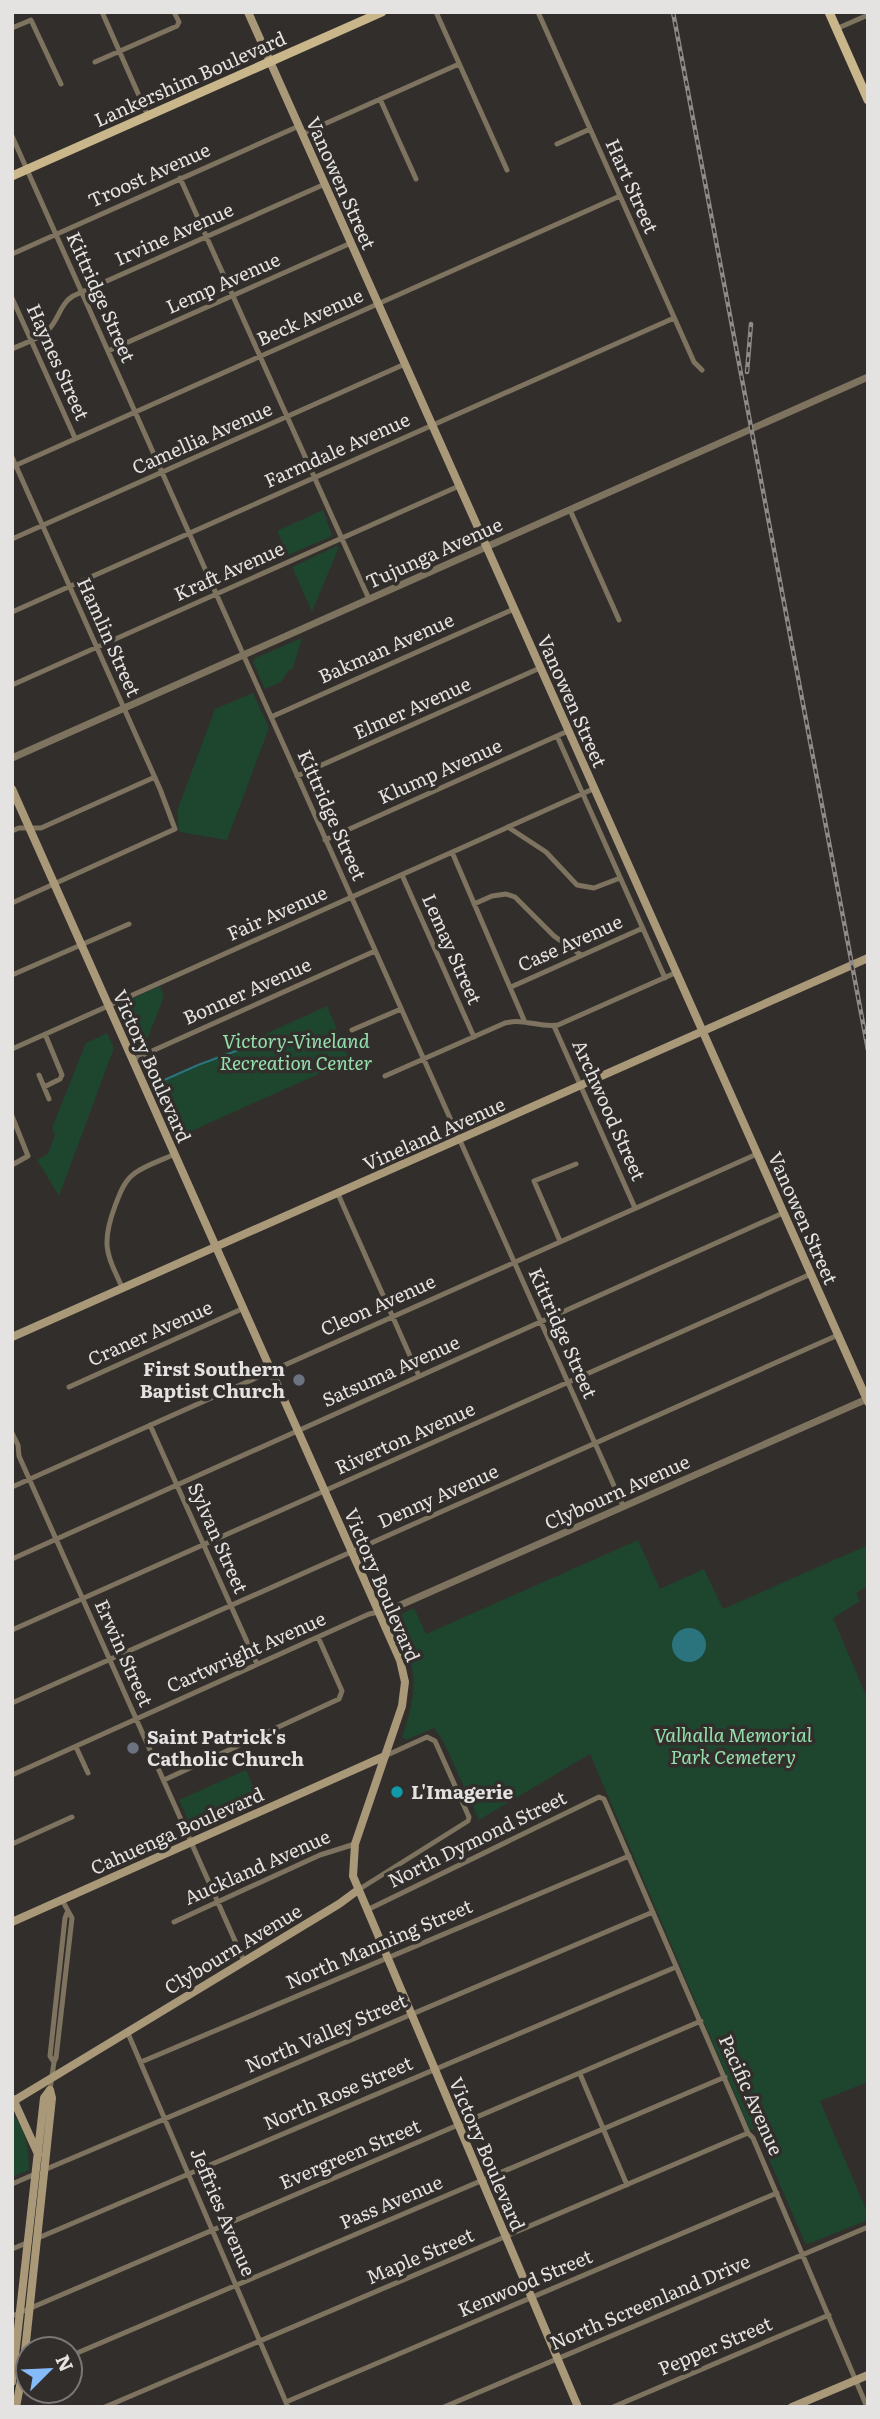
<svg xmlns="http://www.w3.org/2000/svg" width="880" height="2419" font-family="Literata,serif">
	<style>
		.green { fill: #1e452d }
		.water { fill: #2b747e }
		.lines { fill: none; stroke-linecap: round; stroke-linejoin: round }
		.stream { stroke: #2b747e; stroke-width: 2 }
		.minor { stroke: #7d735e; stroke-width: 5 }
		.tertiary { stroke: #7d735e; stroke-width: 7 }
		.secondary { stroke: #a99978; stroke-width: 8 }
		.primary { stroke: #cab68b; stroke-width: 9 }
		.rail-casing { stroke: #8d8a89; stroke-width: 4.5 }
		.rail { stroke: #322e2c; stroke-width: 2; stroke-dasharray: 5; stroke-linecap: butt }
		.worship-dot { fill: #6b7280; stroke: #322e2c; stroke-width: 2.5 }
		.culture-dot { fill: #0f9aa8; stroke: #322e2c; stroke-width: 2.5 }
		.labels { text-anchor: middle; stroke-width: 7; stroke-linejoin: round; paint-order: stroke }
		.street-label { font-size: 19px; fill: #e5e3e2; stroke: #322e2c }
		.park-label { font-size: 19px; font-style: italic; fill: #95e0ad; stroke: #322e2c }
		.poi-label { font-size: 19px; font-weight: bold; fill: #e5e3e2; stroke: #322e2c; text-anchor: start }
	</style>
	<rect width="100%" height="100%" fill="#322e2c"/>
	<path class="green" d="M323,510L332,536L288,555L277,531Z
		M337,546L339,547L312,612L292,567Z
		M302,638L293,668L288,671L281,682L265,689L253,662L255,658Z
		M253,693L269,728L227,840L179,832L177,811L215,709Z
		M160,986L164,997L144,1047L139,1048L122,1007L124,1002Z
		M327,1006L350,1060L178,1137L155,1084Z
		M107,1033L114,1048L59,1196L37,1160L48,1154L55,1135L52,1128L86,1043Z
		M638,1540L660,1589L704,1569L723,1609L868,1545V1586L856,1593L860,1601L833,1618L868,1700V2082L820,2101L868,2214V2220L808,2244L805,2243L756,2129L750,2130L590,1754L479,1820L443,1741L434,1728L406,1740L402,1737C421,1680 416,1671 393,1618L414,1608L426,1634Z
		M246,1770L259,1801L193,1830L179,1800Z
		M12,2115C26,2125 29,2153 29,2170L12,2177Z"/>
	<path class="water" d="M672 1645a17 17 0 1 1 34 0a17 17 0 1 1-34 0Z"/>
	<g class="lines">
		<path class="stream" d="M153,1085L198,1065L255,1044"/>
		<path class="minor" d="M102,12L148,116
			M436,12L507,170
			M538,12L694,362L702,370
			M12,28L31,20L61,84
			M836,29L868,15
			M95,62L177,26L179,22L174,12
			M380,99L416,179
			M302,134L459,64
			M12,136L623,1506
			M557,144L590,129
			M180,178L369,599
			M12,254L299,126
			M12,298L75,438
			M12,349C24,343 40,339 49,329C59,319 60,304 73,296L325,184
			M108,351L351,243
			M12,457L160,789L175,829L12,903
			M12,467L620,196
			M570,510L619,620
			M12,539L405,364
			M12,612L674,318
			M12,685L459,486
			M271,717L514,609
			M557,736L665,978
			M297,776L540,668
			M508,827L546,852L577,885L594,888L620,878
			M12,831L19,828H41L155,777
			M325,840L568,731
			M452,852L524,1020
			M402,875L474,1037
			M474,904L492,896L506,894L515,897L554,936L581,955
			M12,975L129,924
			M511,987L643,928
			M554,1026L635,1208
			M352,1030L401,1009
			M12,1049L593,789
			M132,1060L375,951
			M39,1075L49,1099
			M385,1076L505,1023C525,1018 539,1028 558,1025L675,973
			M44,1087L60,1079L62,1075L45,1034
			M12,1116L28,1156L12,1165
			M338,1194L419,1376
			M560,1241L534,1181L576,1164
			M123,1289C106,1253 101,1244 115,1206C120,1193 124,1181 135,1173C146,1165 162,1160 175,1154
			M69,1387L244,1308
			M150,1425L257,1664
			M12,1433L18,1445L19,1456L244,1961
			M12,1487L757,1154
			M12,1559L783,1213
			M12,1630L811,1274
			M12,1703L838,1335
			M76,1747L88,1773
			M12,1775L369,1614L379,1612
			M164,1780L339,1699L342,1691L318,1637
			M12,1844L72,1817
			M358,1890L468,1821L469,1817L435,1741L427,1737L385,1756
			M367,1910L599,1797L604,1799L748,2133L753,2138L867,2407
			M174,1922L320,1855L355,1844
			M127,2031L288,2407
			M54,2062L50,2056L65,1918L67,1913
			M141,2062L629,1856
			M580,2074L627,2185
			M50,2090L54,2062L56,2058L72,1918L62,1900
			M44,2170L653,1912
			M12,2184L35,2174
			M38,2238L676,1967
			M12,2249L29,2242
			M12,2316L701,2021
			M70,2356L725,2077
			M286,2402L777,2193
			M105,2407L748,2133
			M444,2407L868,2227
			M613,2407L829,2315"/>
		<path class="tertiary" d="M12,758L868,377
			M379,1612L387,1611L867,1399"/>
		<path class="secondary" d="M248,12L868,1402
			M12,789L400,1660L405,1682L402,1706L355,1844L353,1876L578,2407
			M12,1337L868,958
			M12,1922L385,1756
			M13,2099L38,2154
			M12,2102L339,1904L358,1890
			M12,2382L44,2098L50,2090
			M16,2407L23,2370L52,2098L50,2090
			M792,2407L868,2375"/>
		<path class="primary" d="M829,12L868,100
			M12,176L382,12"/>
		<g class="rail-casing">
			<path id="rail" d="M673,12L868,1050
				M747,372L751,324"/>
		</g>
		<use href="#rail" class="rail"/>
	</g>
	<g class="worship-dot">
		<circle cx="299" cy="1380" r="7"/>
		<circle cx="133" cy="1748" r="7"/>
	</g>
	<circle class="culture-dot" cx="397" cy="1792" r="7"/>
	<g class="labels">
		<g class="street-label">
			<text transform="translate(190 79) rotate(-24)" y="7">Lankershim Boulevard</text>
			<text transform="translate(149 175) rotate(-24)" y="7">Troost Avenue</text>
			<text transform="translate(341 183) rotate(66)" y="7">Vanowen Street</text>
			<text transform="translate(632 186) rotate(66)" y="7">Hart Street</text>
			<text transform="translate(174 234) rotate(-24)" y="7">Irvine Avenue</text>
			<text transform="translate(223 283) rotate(-24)" y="7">Lemp Avenue</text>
			<text transform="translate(101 297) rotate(66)" y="7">Kittridge Street</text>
			<text transform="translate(310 317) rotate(-24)" y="7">Beck Avenue</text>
			<text transform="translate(58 362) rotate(66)" y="7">Haynes Street</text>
			<text transform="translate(202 438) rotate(-24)" y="7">Camellia Avenue</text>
			<text transform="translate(337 450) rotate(-24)" y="7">Farmdale Avenue</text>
			<text transform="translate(434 553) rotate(-24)" y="7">Tujunga Avenue</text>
			<text transform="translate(229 571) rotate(-24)" y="7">Kraft Avenue</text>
			<text transform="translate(109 637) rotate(66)" y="7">Hamlin Street</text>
			<text transform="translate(386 648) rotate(-24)" y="7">Bakman Avenue</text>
			<text transform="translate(572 701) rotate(66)" y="7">Vanowen Street</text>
			<text transform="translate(412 708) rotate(-24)" y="7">Elmer Avenue</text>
			<text transform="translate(440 771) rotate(-24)" y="7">Klump Avenue</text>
			<text transform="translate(332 815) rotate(66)" y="7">Kittridge Street</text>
			<text transform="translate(277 913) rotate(-24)" y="7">Fair Avenue</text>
			<text transform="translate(570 943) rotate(-24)" y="7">Case Avenue</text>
			<text transform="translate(452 949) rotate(66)" y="7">Lemay Street</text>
			<text transform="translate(247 991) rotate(-24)" y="7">Bonner Avenue</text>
			<text transform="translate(152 1066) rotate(66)" y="7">Victory Boulevard</text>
			<text transform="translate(609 1110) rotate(66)" y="7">Archwood Street</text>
			<text transform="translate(434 1134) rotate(-24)" y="7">Vineland Avenue</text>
			<text transform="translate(803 1218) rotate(66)" y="7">Vanowen Street</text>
			<text transform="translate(378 1305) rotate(-24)" y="7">Cleon Avenue</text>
			<text transform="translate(150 1333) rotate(-24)" y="7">Craner Avenue</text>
			<text transform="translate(563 1333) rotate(66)" y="7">Kittridge Street</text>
			<text transform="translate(391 1371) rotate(-24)" y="7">Satsuma Avenue</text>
			<text transform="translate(405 1438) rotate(-24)" y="7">Riverton Avenue</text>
			<text transform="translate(617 1492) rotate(-24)" y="7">Clybourn Avenue</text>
			<text transform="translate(438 1496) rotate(-24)" y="7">Denny Avenue</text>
			<text transform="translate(218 1538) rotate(66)" y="7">Sylvan Street</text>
			<text transform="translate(382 1585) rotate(67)" y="7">Victory Boulevard</text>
			<text transform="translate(246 1652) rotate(-24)" y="7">Cartwright Avenue</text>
			<text transform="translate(124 1653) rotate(66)" y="7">Erwin Street</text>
			<text transform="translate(177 1831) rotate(-24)" y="7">Cahuenga Boulevard</text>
			<text transform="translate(477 1839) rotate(-26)" y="7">North Dymond Street</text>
			<text transform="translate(257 1867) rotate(-24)" y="7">Auckland Avenue</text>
			<text transform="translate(379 1944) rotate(-23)" y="7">North Manning Street</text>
			<text transform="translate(233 1949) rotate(-31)" y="7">Clybourn Avenue</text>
			<text transform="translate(326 2033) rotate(-23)" y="7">North Valley Street</text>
			<text transform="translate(338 2093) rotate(-23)" y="7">North Rose Street</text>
			<text transform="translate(751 2095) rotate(66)" y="7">Pacific Avenue</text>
			<text transform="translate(350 2154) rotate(-23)" y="7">Evergreen Street</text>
			<text transform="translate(487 2154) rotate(67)" y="7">Victory Boulevard</text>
			<text transform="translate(391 2202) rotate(-23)" y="7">Pass Avenue</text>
			<text transform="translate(223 2212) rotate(67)" y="7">Jeffries Avenue</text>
			<text transform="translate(420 2256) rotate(-23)" y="7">Maple Street</text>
			<text transform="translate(525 2283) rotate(-23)" y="7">Kenwood Street</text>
			<text transform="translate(650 2302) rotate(-23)" y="7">North Screenland Drive</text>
			<text transform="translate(715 2346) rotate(-23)" y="7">Pepper Street</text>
		</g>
		<g class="park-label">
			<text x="296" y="1048">Victory-Vineland<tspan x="296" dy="22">Recreation Center</tspan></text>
			<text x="733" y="1742">Valhalla Memorial<tspan x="733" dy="22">Park Cemetery</tspan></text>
		</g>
		<g class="poi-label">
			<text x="285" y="1376" text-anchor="end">First Southern<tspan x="285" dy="22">Baptist Church</tspan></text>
			<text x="147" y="1744">Saint Patrick's<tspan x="147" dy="22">Catholic Church</tspan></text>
			<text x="411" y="1799">L'Imagerie</text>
		</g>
	</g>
	<rect width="880" height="2419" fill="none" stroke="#e5e3e2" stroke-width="28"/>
	<g transform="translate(49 2370) rotate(66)"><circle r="33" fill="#322e2c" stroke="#7a7675" stroke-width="2"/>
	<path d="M0-5L12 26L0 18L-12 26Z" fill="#86bbfb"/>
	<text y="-10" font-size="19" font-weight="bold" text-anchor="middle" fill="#e5e3e2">N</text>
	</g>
</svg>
